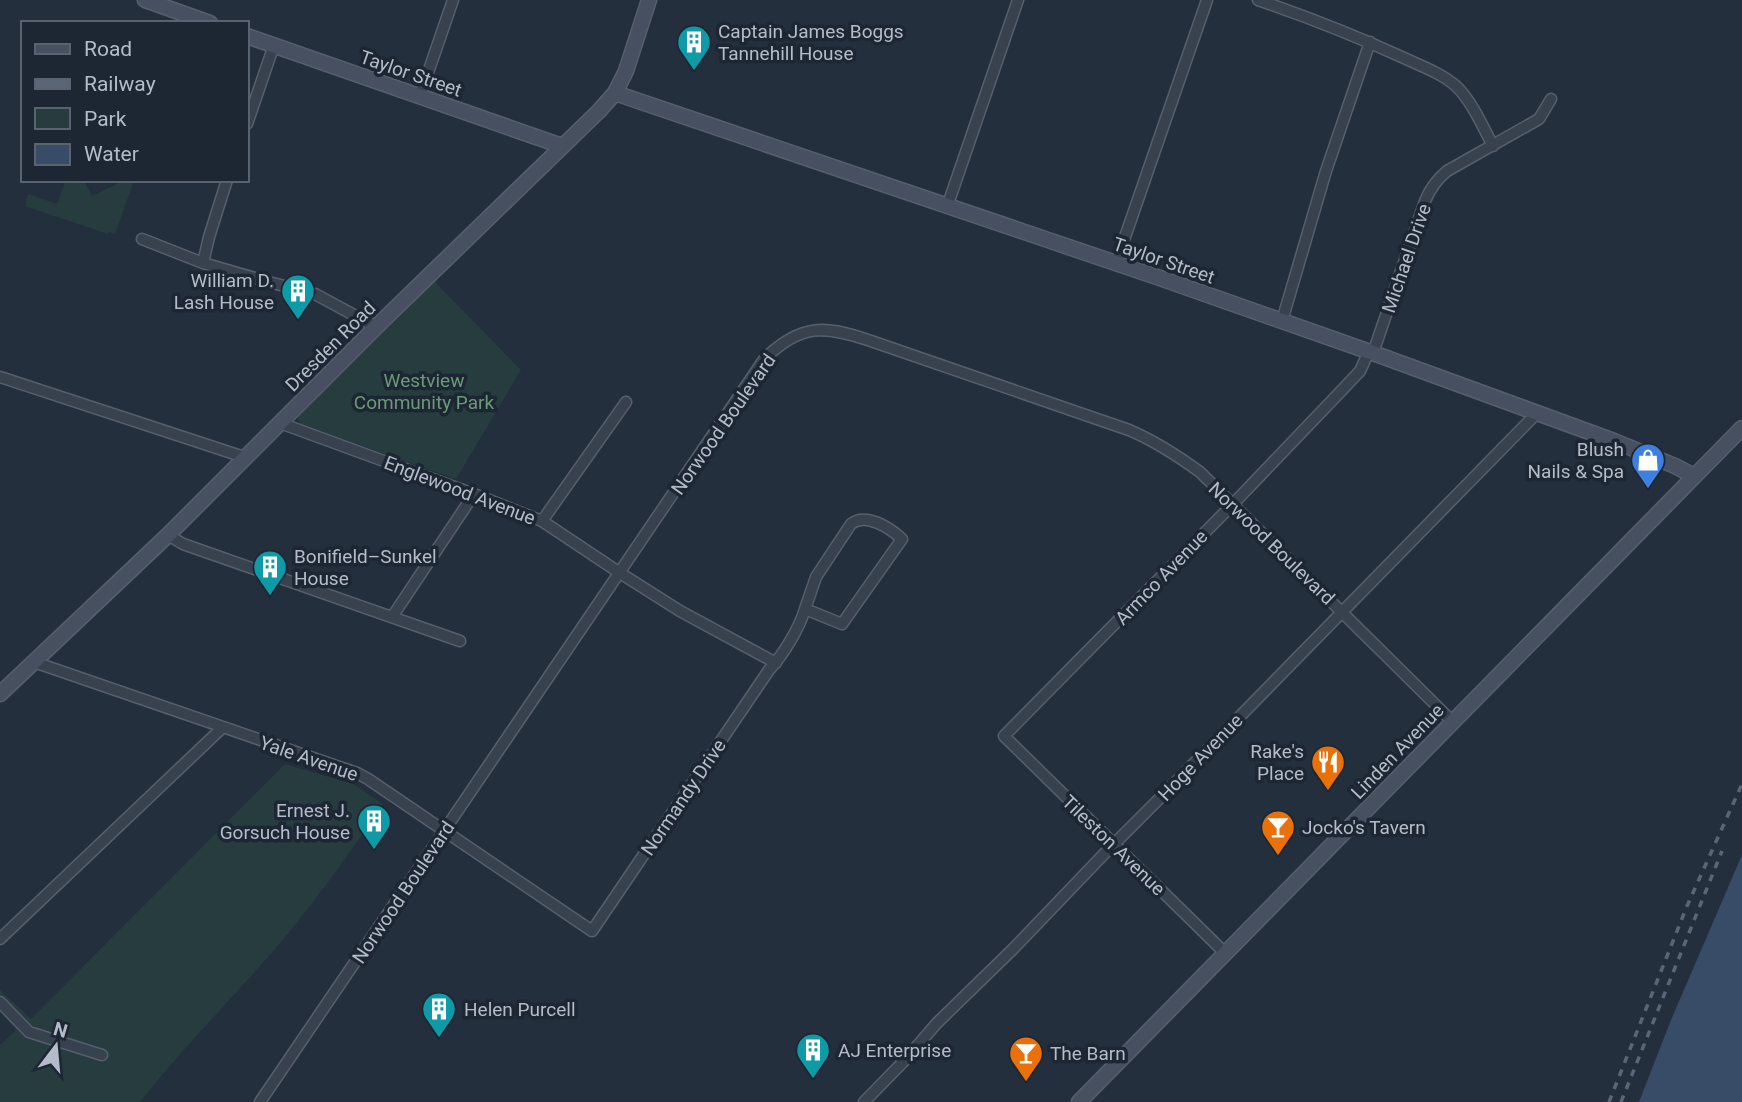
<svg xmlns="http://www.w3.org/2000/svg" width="1742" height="1102" font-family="Roboto,sans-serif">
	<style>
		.green { fill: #263c3f }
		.water { fill: #394c67 }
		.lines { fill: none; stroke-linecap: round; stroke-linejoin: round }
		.street-casing { stroke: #565f6c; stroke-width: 13 }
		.secondary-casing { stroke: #565f6c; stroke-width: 17 }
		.street { stroke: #38414e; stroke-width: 10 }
		.secondary { stroke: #465061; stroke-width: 14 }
		.rail { stroke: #5a6575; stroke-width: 3.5; stroke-dasharray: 7 7; stroke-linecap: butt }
		.labels { text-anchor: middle; stroke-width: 7; stroke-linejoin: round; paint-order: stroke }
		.poi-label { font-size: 19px; fill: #b4bcc9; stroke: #1d2633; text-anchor: start }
		.street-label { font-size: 19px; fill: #b4bcc9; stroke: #1d2633 }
		.park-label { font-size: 19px; fill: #6b9a76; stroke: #1d2633 }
	</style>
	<rect width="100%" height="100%" fill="#242f3e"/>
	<path class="green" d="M66,180H84L92,196L119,183L118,180H134L115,234L109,232L108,234L25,206L28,194L57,204Z
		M433,280L521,370L456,479L300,424L298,419V413Z
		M285,764L353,784L383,804C351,851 318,898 281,942C235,996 184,1046 140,1102H0V1045L16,1030L0,1012V990L31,1019Z"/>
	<path class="water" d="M1742,855V1102H1639L1671,1020Z"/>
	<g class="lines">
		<g class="street-casing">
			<path id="street" d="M1258,0C1308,17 1356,36 1404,58C1421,66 1441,73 1456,86C1471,100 1483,127 1493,146
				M420,96L453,0
				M247,124L274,45
				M947,207L1018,0
				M142,239L203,263L265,281L315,294L376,327
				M203,263L209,237L227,180
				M1116,263L1207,0
				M1282,321L1326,171L1370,42
				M1373,353L1425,201C1430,189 1436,180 1447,171L1539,119L1551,99
				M0,377L244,457
				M280,423L474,494L542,521L620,573L680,611L776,663
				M542,521L626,402
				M168,535L183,544L460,641
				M392,617L474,494
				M34,662L357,773L368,779L592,931L769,670C783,655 799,629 805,609L842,624L902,539C890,528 866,512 851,524L816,577L805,609
				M0,939L222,728
				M1225,953L1004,736L1233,504L1343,389L1360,371L1369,351
				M0,1002L29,1032L102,1055
				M260,1102L765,358C801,324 824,325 868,340L1129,430C1155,441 1178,456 1200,472L1453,722
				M864,1102L904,1061L937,1023L1013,949L1104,854L1158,800L1538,412"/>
		</g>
		<g class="secondary-casing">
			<path id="secondary" d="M145,0L210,23
				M247,36L562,146
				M615,93L1157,277L1373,353L1614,441L1675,466L1694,476
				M0,694L168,535L376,327L599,111L615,93L626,71L649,0
				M1079,1102L1742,428"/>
		</g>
		<use href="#street" class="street"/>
		<use href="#secondary" class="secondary"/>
		<path class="rail" d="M1609,1102L1687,906L1742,784
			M1621,1102L1722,851"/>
	</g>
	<defs>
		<g id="building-pin" transform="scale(1.75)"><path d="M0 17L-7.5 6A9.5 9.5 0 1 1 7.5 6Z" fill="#0f9aa8" stroke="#1d2633"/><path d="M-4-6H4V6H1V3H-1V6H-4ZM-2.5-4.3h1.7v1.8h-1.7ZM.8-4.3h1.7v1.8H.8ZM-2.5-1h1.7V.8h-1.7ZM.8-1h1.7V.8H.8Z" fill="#fff"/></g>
		<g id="shop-pin" transform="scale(1.75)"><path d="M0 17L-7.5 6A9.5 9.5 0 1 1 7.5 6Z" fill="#3f7fe0" stroke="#1d2633"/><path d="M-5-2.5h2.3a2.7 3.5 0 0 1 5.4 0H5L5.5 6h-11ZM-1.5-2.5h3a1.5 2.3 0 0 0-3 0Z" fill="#fff"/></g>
		<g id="restaurant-pin" transform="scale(1.75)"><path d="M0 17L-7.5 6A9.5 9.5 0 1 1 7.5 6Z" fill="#e8710a" stroke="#1d2633"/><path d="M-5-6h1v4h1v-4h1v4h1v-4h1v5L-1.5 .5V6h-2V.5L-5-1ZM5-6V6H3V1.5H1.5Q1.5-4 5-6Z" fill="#fff"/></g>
		<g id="bar-pin" transform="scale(1.75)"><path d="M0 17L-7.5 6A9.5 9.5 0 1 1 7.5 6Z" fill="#e8710a" stroke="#1d2633"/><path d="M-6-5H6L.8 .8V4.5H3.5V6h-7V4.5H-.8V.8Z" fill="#fff"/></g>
	</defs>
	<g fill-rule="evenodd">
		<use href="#building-pin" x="694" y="42"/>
		<use href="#building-pin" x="298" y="291"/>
		<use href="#shop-pin" x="1648" y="460"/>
		<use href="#building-pin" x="270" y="567"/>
		<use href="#restaurant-pin" x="1328" y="762"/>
		<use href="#building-pin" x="374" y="821"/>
		<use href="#bar-pin" x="1278" y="827"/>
		<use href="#building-pin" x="439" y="1009"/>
		<use href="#building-pin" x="813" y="1050"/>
		<use href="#bar-pin" x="1026" y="1053"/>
	</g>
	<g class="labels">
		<g class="poi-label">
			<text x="718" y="38">Captain James Boggs<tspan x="718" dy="22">Tannehill House</tspan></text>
			<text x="274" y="287" text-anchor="end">William D.<tspan x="274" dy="22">Lash House</tspan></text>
			<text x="1624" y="456" text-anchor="end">Blush<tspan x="1624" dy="22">Nails &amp; Spa</tspan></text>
			<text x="294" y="563">Bonifield–Sunkel<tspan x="294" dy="22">House</tspan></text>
			<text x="1304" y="758" text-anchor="end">Rake's<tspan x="1304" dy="22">Place</tspan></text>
			<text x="350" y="817" text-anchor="end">Ernest J.<tspan x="350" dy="22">Gorsuch House</tspan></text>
			<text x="1302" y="834">Jocko's Tavern</text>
			<text x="464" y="1016">Helen Purcell</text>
			<text x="838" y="1057">AJ Enterprise</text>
			<text x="1050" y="1060">The Barn</text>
		</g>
		<g class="street-label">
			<text transform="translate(411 73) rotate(19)" y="7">Taylor Street</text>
			<text transform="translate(1406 258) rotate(-71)" y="7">Michael Drive</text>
			<text transform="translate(1164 260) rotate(19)" y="7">Taylor Street</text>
			<text transform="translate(330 346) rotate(-45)" y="7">Dresden Road</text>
			<text transform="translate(723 424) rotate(-55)" y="7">Norwood Boulevard</text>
			<text transform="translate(460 490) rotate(21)" y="7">Englewood Avenue</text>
			<text transform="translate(1272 543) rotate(44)" y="7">Norwood Boulevard</text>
			<text transform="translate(1161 577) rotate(-46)" y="7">Armco Avenue</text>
			<text transform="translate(1397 751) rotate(-46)" y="7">Linden Avenue</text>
			<text transform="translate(1200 757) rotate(-46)" y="7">Hoge Avenue</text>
			<text transform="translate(309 758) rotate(19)" y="7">Yale Avenue</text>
			<text transform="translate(683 797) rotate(-56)" y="7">Normandy Drive</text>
			<text transform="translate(1114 845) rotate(44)" y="7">Tileston Avenue</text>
			<text transform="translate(403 892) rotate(-56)" y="7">Norwood Boulevard</text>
		</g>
		<g class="park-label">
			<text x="424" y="387">Westview<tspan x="424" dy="22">Community Park</tspan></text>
		</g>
	</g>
	<rect x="21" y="21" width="228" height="161" fill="#1d2633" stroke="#59626f" stroke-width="2"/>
	<rect x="35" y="44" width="35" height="10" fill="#465061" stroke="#59626f" stroke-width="2"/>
	<text x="84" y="56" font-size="21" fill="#b4bcc9">Road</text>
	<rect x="35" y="79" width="35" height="10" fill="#5a6575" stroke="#59626f" stroke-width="2"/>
	<text x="84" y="91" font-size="21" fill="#b4bcc9">Railway</text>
	<rect x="35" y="108" width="35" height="21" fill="#263c3f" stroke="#59626f" stroke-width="2"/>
	<text x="84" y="126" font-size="21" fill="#b4bcc9">Park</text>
	<rect x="35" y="144" width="35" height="21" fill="#394c67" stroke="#59626f" stroke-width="2"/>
	<text x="84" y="161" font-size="21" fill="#b4bcc9">Water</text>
	<g transform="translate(56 1046) rotate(16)" stroke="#1d2633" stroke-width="5" paint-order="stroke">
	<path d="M0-5L12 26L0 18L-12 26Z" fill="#b4bcc9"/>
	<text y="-10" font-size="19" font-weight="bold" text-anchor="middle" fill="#b4bcc9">N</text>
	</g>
</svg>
